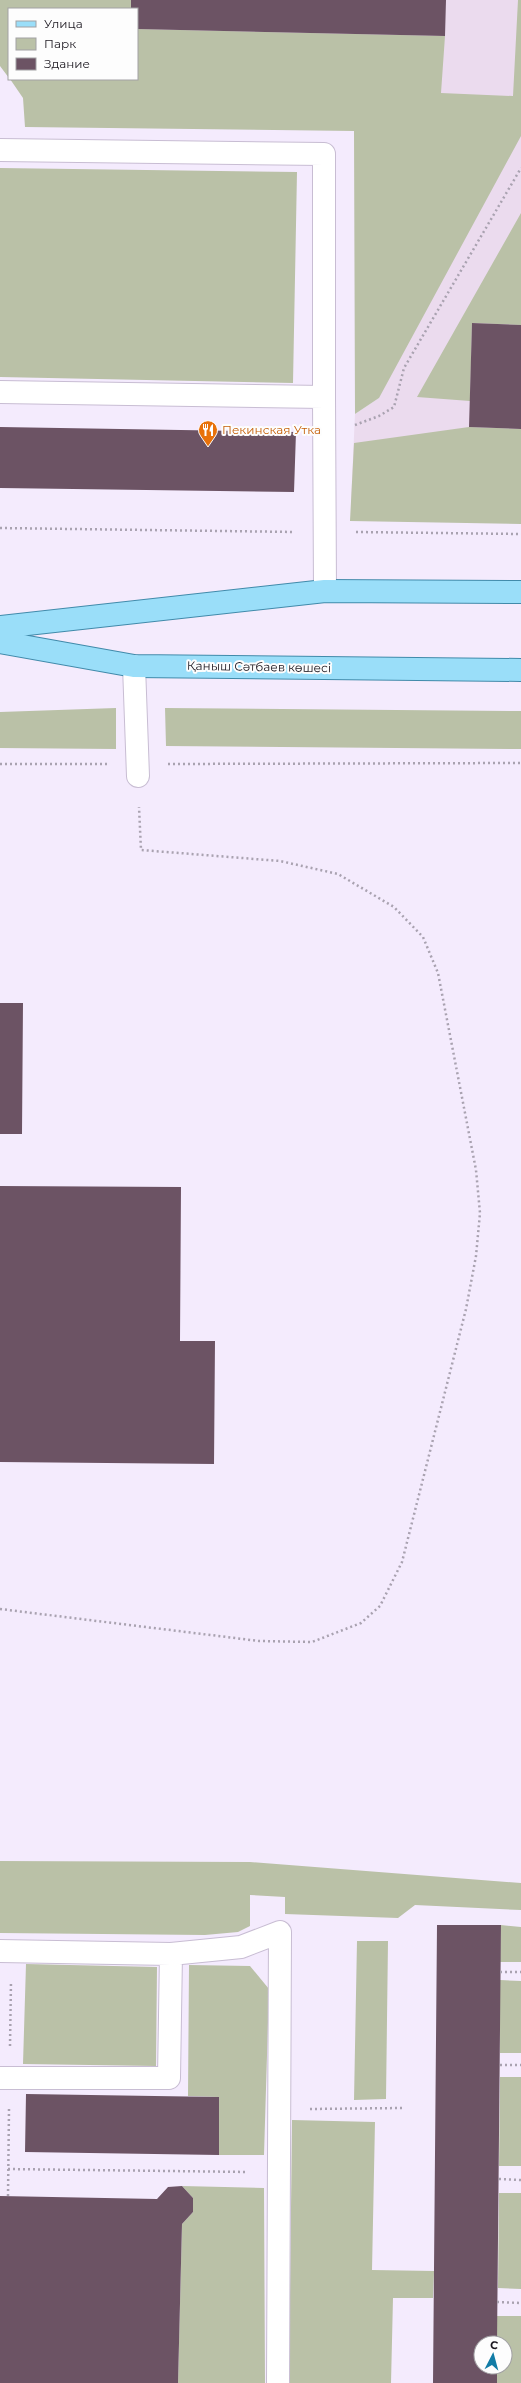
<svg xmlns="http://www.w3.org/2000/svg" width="521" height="2383" font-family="Montserrat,sans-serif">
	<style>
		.education { fill: #ebdbee }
		.green { fill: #bac1a7 }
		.building { fill: #6c5364 }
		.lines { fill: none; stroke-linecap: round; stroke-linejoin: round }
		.minor-casing { stroke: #c8bdd3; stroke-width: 24 }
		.major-casing { stroke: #418aaa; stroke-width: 24 }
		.path { stroke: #a9a2b0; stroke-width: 2.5; stroke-dasharray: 2 3; stroke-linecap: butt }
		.minor { stroke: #fff; stroke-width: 22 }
		.major { stroke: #9adef9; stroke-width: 22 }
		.labels { text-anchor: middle; stroke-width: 4; stroke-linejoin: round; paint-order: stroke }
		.food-label { font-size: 12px; fill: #c56008; stroke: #fdfdfd; text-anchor: start }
		.street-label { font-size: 12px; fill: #1a161e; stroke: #fdfdfd }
	</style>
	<rect width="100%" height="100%" fill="#f4ebfd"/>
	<path class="education" d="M131,0H521V500L351,502L355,414L379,398L385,131L137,79V9H131Z"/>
	<path class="green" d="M0,0H131V9H9V78L0,66Z
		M518,0H521V136L379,398L355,414L354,131L25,127L23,98L10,79H137V29L445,36L441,93L513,96Z
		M0,168L297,172L293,383L0,377Z
		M521,213V325L472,323L470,401L417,397Z
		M469,427L521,429V524L350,521L354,443Z
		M116,708V749L0,748V712Z
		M165,708L521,711V749L166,746Z
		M0,1861L250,1862L521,1883V1910L415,1905L398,1918L285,1914V1897L250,1895V1926L238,1932L205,1935L0,1933Z
		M501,1925L521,1927V1962H500Z
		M357,1941H388L386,2099L354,2100Z
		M26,1964L157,1967L156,2066L23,2064Z
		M189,1965L250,1966L269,1989L264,2155H219V2097L188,2096Z
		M500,1980L521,1981V2053H500Z
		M500,2077H521V2166H499Z
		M292,2120L375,2122L372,2270L434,2271L433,2298H393L391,2383H289Z
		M182,2186L264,2188L265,2383H178L182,2224L193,2212V2198Z
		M499,2193H521V2289L498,2288Z
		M497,2316H521V2383H497V2367H505V2343H497Z"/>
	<path class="building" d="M131,0H446L445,36L137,29V9H131Z
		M472,323L521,325V429L469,427Z
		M0,427L296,432L294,492L0,488Z
		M0,1003H23L22,1134H0Z
		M0,1186L181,1187L180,1341H215L214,1464L0,1462Z
		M437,1925H501L497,2343H481V2367H497V2383H433Z
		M26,2094L219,2097V2155L25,2152Z
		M182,2186L193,2198V2212L182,2224L178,2383H0V2196L157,2199L168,2187Z"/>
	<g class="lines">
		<g class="minor-casing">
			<path id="minor" d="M0,150L324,154V397
				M0,392L324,397L325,591
				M134,666L138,776
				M0,1951L171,1954L241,1947L280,1932L278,2383
				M0,2078H169L171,1954"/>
		</g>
		<g class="major-casing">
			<path id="major" d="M0,627L325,591L521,592
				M0,642L134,666L521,670"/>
		</g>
		<path class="path" d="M355,425L379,416L394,407L404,368L521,168
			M0,528L295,532
			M356,532L521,534
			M0,764H107
			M168,764L521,763
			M0,1609L259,1641L312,1642L361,1623L380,1606L402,1562L466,1309L476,1256L480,1213L476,1170L438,973L423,937L394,907L338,874L280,861L141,850L139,807
			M500,1972H521
			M10,2046L11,1981
			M500,2065H521
			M310,2109L402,2108
			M8,2169L248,2172
			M499,2179L521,2180
			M8,2196L9,2109
			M497,2302L521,2303"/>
		<use href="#minor" class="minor"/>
		<use href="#major" class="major"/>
	</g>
	<defs>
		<g id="restaurant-pin" transform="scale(1)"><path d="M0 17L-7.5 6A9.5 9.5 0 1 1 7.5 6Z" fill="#e8710a" stroke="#fdfdfd"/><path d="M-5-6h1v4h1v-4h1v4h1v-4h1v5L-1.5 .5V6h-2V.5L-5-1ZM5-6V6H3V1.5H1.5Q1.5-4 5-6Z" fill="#fff"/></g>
	</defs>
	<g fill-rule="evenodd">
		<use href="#restaurant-pin" x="208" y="430"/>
	</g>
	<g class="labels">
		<g class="food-label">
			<text x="222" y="434">Пекинская Утка</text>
		</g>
		<g class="street-label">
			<text transform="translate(259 667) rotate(1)" y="4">Қаныш Сәтбаев көшесі</text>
		</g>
	</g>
	<rect x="8" y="8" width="130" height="72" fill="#fdfdfd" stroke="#a2a1a4"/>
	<rect x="16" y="21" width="20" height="6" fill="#9adef9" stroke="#a2a1a4"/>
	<text x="44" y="28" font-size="12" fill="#1a161e">Улица</text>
	<rect x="16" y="38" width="20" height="12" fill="#bac1a7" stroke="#a2a1a4"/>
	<text x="44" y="48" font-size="12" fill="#1a161e">Парк</text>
	<rect x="16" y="58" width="20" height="12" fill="#6c5364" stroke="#a2a1a4"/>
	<text x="44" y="68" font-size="12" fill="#1a161e">Здание</text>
	<g transform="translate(493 2355) rotate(6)"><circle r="19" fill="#fdfdfd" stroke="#a2a1a4"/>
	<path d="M0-3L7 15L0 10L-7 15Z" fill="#127ca6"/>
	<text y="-6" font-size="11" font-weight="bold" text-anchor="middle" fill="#1a161e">С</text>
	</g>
</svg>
